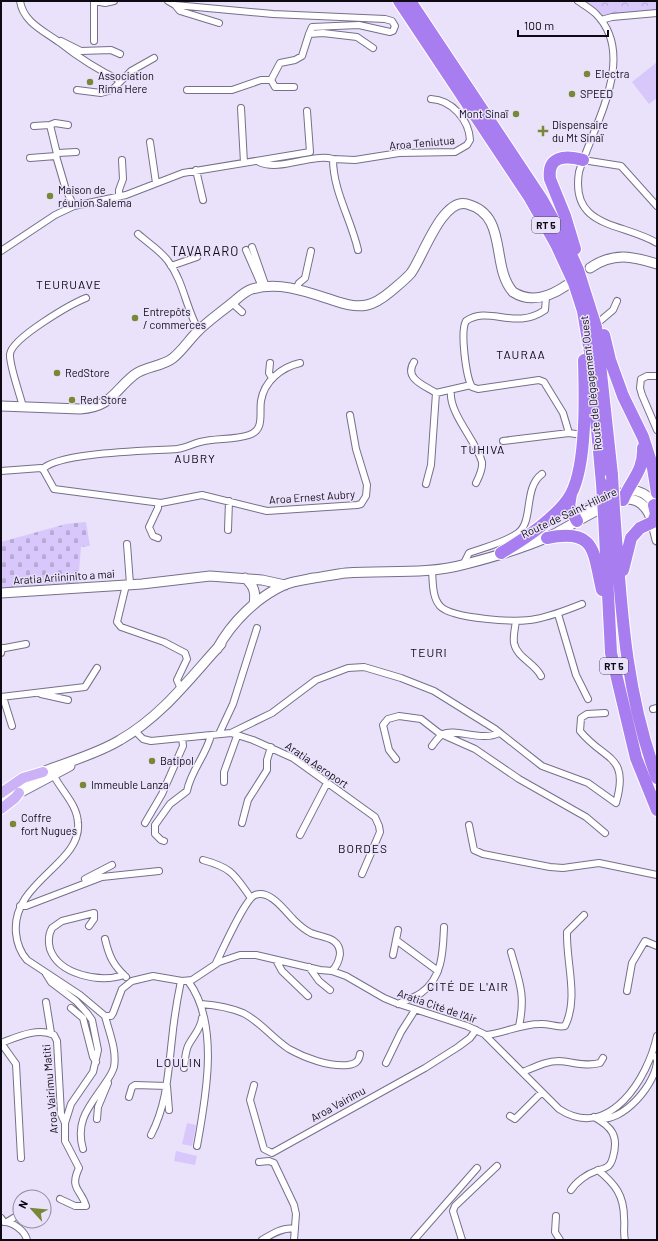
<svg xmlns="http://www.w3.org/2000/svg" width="658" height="1241" font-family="Barlow,sans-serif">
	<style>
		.green { fill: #d8c7fb }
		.forest { fill: url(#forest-crowns) }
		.cemetery { fill: url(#cemetery-stones) }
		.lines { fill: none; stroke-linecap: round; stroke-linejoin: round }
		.street-casing { stroke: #776f8b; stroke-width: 8 }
		.secondary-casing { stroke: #776f8b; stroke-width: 11 }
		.primary-casing { stroke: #fff; stroke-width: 12 }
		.highway-casing { stroke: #fff; stroke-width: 14 }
		.street { stroke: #fff; stroke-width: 6 }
		.secondary { stroke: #fff; stroke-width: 9 }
		.primary { stroke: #cbb1f5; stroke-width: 10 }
		.highway { stroke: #a87def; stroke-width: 12 }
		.highway-bridge-casing { stroke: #fff; stroke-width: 14; stroke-linecap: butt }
		.highway-bridge { stroke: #a87def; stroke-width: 12 }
		.poi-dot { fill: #788837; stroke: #eae2fb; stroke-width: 1.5 }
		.labels { text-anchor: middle; stroke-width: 3; stroke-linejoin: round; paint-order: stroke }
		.shield { fill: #eae2fb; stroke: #504b59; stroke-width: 1 }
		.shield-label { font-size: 10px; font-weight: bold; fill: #0e0a14 }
		.poi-label { font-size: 11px; fill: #0e0a14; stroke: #eae2fb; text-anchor: start }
		.street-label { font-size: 11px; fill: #0e0a14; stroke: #eae2fb }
		.neighbourhood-label { font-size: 12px; letter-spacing: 1px; fill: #0e0a14; stroke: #eae2fb }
		.quarter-label { font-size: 13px; letter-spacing: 1px; fill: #0e0a14; stroke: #eae2fb }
	</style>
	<defs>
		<pattern id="forest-crowns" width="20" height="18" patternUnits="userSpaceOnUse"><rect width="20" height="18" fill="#d8c7fb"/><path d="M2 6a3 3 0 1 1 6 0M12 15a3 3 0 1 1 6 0" fill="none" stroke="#b8aad6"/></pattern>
		<pattern id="cemetery-stones" width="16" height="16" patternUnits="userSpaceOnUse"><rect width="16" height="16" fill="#d8c7fb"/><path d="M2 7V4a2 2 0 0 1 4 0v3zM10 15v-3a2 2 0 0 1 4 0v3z" fill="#b8aad6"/></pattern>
	</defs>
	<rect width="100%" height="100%" fill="#eae2fb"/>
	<path class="green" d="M657,62V98L649,104L632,82Z
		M187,1123L196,1125L192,1146L182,1144Z
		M176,1151L197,1156L195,1165L174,1161Z"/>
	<path class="forest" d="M584,1H657V10L603,15Z"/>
	<path class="cemetery" d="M86,522L90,546L81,547L78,584L2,589L1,542L66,524Z"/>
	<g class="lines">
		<g class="street-casing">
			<path id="street" d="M20,1C23,22 44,31 59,42C79,58 98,70 121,81
				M94,1V41
				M95,1L105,3L114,1
				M168,1L175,5L273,14L385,19L392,21L395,26L393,31L390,32L359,25L312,27L309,34
				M578,1C584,5 591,9 596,14C638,56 593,126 579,172C570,229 622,222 657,243
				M175,5L180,11L219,23
				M601,20L612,17L657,13
				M61,41L81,51L111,50L120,54
				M271,80L280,63L295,60L302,56L309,34L323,33L357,37L373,48
				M77,90L101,93L112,90L131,71L154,58
				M187,90H232L261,80H271L275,87H294
				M241,108L244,163
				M34,126L50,125
				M150,142L156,183
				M57,154L50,125L55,123L68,125
				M56,156L66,190L74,206
				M30,158L56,156L58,153L76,152
				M583,160L621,166L657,206
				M259,162C280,172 311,153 333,159
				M196,170L203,200
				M119,196V190L123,179L122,160
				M138,234C148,243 160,250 168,261C184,282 186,309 199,331
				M252,247L266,287
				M246,250L260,282
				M358,250C351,219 333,191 333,159L355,160L399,153L455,152L467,145L470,140C469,120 452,100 431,99
				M1,251L55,215L74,206L126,195L183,173L310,152L307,111
				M171,266L197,257
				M296,289L299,283L305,278L311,251
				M546,297L545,310C515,331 489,305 466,321C460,331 466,377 472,387L478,389L539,380L544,382L563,413L569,433
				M232,303L242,312
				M600,321L613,310L617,301
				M414,362C403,379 426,386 436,393L471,385
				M270,363L269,373L272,378
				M657,376H647L641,379L640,388L642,395L657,430
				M451,390C448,413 476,440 482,462C483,469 479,477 476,483
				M23,407C20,394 9,365 10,354C12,338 71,304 86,298
				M503,441L569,433L582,435
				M43,469C58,452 152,451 177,449C186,448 192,444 200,442C216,438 234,440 249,435C265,430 259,413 261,401C264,381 282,367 300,363
				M1,471L41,468L44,471L54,489L161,503L202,495L267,511L357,505L361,504L366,496L367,485L356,449L350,415
				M426,484L431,465L436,393
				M158,503V508L149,527L153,536L158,538
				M228,530L229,501
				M127,544L130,584
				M463,565L469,553C485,547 504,543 518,533C534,521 523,488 542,474
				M432,571C433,582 432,597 440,606C452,619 518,623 536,619C552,616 567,610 582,604
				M126,585L117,622L121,627L164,642L185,653L187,659L177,680L181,689
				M558,614L576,675L588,699
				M516,621C515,628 513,636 514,643C517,658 535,663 541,676
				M1,653L2,648H5L26,644
				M41,694L68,700
				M1,697L85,687L97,668
				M3,697L12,726
				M653,709L657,708
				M135,731L143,739L151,741L231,733L253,740L293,758L375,817L379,826L380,832L362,874
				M231,733L272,713L316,680L348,668L364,667L401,678L434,691L495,729L542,766L588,783L616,803C630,754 604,761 580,731L581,718L587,714L605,713
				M219,734L233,704L257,628
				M432,746C435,742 439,736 443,734C456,728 482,742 499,733
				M396,759L389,750L383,725L388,719L399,716L421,719L439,733L475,749L519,779L586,817L605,833
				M52,772C60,790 77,803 78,823C82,864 11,882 16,933C17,944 20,952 27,960L80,995L105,1016H111L113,1013L122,989L132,981L153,976L182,981L192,980L219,962L240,955H256L320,970L332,971L346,976L384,998L396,1003L467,1026L484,1034L559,1109C609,1142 648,1078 657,1036
				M224,782V772L237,736
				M145,823L162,794L183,746L182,738
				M242,823L248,800L267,770V760L271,747
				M469,825L474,850L483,854L550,867L563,868L599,863L657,875
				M300,835L327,783
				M164,841L161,840L155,834V825L170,804L187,791C191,770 206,756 211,735
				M203,860C232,868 234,874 251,898
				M85,879L112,865
				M20,906H26L102,877L159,871
				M89,926L94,919V913L62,921L52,928C48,935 48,941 50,949C59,975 100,983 124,975
				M105,939C109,956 113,965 126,977
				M396,940L438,971
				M511,952C519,981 526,995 519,1026
				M393,955L398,930
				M276,960L282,971L308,996
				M216,963C222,951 245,899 255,895C270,889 285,911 294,920C299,925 305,930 311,933C323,938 340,937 340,954C339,961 337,966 332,971
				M309,967L319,981L330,990
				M46,974L51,982L76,1001L87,1013L92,1020L98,1050L93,1072L71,1104L65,1123
				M188,981C220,1023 206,1097 197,1146
				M627,991L632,963L645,941L657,946
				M46,1002L51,1033
				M201,1004C214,1005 231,1008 243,1013C261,1022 272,1038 289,1049C305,1058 329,1067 348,1065C355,1064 359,1062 360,1054
				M398,1004C406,1000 414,998 421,993C443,978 443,950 444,927
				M71,1008L83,1018L93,1057L96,1062
				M486,1035C504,1033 521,1024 540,1024C548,1023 557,1028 565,1026C579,998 566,963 567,932L584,915
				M1,1043C17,1037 38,1027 54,1035L57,1041L61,1114L65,1123V1141L79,1168C69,1189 81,1189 86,1206H75L60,1199
				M1,1043L16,1064L21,1158
				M386,1063L401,1032L415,1010
				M184,1068C185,1060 185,1053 188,1046C193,1036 201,1029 202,1018
				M523,1072C535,1067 546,1061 559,1061C573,1062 586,1067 600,1063L603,1058
				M254,1085L250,1100L264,1149L272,1153L425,1068L458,1047L470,1038L476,1030
				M129,1097L132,1087L135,1085L167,1086L169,1110
				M510,1116L515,1119L542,1092
				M597,1118C622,1125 658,1082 657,1059L652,1054
				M97,1119L98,1107L108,1083
				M151,1135C167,1104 168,1073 172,1039C174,1019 177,1000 181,981
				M83,1149C75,1121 89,1107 104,1085C108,1079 112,1074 114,1067C117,1050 109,1032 105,1016
				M259,1162L269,1161L274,1163L294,1205L296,1214L294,1240
				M598,1170C615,1184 624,1195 624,1218C625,1225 623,1233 625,1240
				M571,1190C576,1182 587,1174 596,1171C599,1170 604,1169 607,1167C611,1165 612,1161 613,1157C619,1136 612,1127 594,1117
				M556,1216L555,1232L560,1240
				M1,1218L4,1222C13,1222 25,1231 27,1240
				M7,1222L20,1214
				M262,1240C270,1235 284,1226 295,1229
				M414,1240L477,1168
				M462,1240L453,1211L455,1206L497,1166"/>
		</g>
		<g class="secondary-casing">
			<path id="secondary" d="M590,268C613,252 632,256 657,264
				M1,406L80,409C111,407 113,392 134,375C145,366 162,367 173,358C182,351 189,340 197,332C208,321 221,312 232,303C238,298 245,291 252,289C278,282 302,290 326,298C339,302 353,308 367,305C376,303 384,297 390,292C397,286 405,280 411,273C422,259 442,197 467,204C509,215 490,266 513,292C532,304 551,296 567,285
				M622,493C638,486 650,496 657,509
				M581,512L607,499
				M245,578C254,586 256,592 254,604
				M1,593L142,584L210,576L262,580L285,585
				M217,649C232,622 256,598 284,585C294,581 304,580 314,578C324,577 335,574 346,573C387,570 426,575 466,564C493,557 521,549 546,538C565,530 610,499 628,499C649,500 653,523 657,540
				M23,791L70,766
				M1,798C15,789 30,777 45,771C70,761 97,754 120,740C162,716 189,679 221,644"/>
		</g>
		<g class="primary-casing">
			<path id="primary" d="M1,793L23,778L43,772
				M1,809L15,798L19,793"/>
		</g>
		<g class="highway-casing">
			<path id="highway" d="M399,1L530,198L556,244L574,283L583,311L590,352L602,484
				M410,1L541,198L564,239L578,270L596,327L612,475
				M575,249L565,216L550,179C547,156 565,155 583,160
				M604,335L610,360L623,396L643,437L653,468L657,493
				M571,494L569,506L577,521
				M623,500C630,481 644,472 643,448
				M614,510C621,603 624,689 657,778
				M604,515L611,653L636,758L657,810
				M547,538C596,528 593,551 602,590
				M501,553C523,540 559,516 571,494C587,464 585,394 584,360
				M623,570L631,538L640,528L653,522L656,514L654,505"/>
		</g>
		<use href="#street" class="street"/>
		<use href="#secondary" class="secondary"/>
		<use href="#primary" class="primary"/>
		<use href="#highway" class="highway"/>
		<g class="highway-bridge-casing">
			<path id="highway-bridge" d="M612,475L614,510
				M602,484L604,515"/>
		</g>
		<use href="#highway-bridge" class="highway-bridge"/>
	</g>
	<g class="poi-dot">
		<circle cx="587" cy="74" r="4"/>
		<circle cx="90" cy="82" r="4"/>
		<circle cx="572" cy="94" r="4"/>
		<circle cx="516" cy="114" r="4"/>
		<path d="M541 125h4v4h4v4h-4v4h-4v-4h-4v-4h4z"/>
		<circle cx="50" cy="196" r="4"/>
		<circle cx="135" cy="318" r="4"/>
		<circle cx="57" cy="373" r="4"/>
		<circle cx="72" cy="400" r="4"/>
		<circle cx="152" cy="761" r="4"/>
		<circle cx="83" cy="785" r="4"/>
		<circle cx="13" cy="824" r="4"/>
	</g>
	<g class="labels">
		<g class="shield">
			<rect x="532" y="217" width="28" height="16" rx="3"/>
			<rect x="600" y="658" width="28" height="16" rx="3"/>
		</g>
		<g class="shield-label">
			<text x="546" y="229">RT 5</text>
			<text x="614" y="670">RT 5</text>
		</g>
		<g class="poi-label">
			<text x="595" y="78">Electra</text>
			<text x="98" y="80">Association<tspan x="98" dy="13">Rima Here</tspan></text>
			<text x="580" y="98">SPEED</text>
			<text x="508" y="118" text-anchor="end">Mont Sinaï</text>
			<text x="552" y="129">Dispensaire<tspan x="552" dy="13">du Mt Sinaï</tspan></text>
			<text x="58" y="194">Maison de<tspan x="58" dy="13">réunion Salema</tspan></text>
			<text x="143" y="316">Entrepôts<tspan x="143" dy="13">/ commerces</tspan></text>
			<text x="65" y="377">RedStore</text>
			<text x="80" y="404">Red Store</text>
			<text x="160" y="765">Batipol</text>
			<text x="91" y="789">Immeuble Lanza</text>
			<text x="21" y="822">Coffre<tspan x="21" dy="13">fort Nugues</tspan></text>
		</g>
		<g class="street-label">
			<text transform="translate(422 143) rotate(-5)" y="4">Aroa Teniutua</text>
			<text transform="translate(591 383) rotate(-96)" y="4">Route de Dégagement Ouest</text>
			<text transform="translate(312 497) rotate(-4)" y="4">Aroa Ernest Aubry</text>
			<text transform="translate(569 513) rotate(-25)" y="4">Route de Saint-Hilaire</text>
			<text transform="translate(64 577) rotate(-4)" y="4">Aratia Ariininito a mai</text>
			<text transform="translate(317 765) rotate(34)" y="4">Aratia Aeroport</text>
			<text transform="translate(437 1006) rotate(19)" y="4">Aratia Cité de l'Air</text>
			<text transform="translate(50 1089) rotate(-95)" y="4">Aroa Vairimu Matiti</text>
			<text transform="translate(338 1104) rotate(-29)" y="4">Aroa Vairimu</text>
		</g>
		<g class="neighbourhood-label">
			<text x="69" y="289">TEURUAVE</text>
			<text x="521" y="359">TAURAA</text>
			<text x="483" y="454">TUHIVA</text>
			<text x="195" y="463">AUBRY</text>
			<text x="429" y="657">TEURI</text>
			<text x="363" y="853">BORDES</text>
			<text x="468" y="991">CITÉ DE L'AIR</text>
			<text x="179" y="1067">LOULIN</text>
		</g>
		<g class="quarter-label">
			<text x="205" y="256">TAVARARO</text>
		</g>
	</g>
	<rect width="658" height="1241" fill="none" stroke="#0e0a14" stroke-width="4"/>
	<g transform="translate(32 1209) rotate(297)"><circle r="19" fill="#eae2fb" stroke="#928c9f"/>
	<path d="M0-3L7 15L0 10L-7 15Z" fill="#788837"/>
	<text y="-6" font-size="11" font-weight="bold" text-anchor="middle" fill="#0e0a14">N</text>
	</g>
	<path d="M518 30v6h90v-6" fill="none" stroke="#0e0a14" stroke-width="2"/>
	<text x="524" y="30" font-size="12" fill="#0e0a14" stroke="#eae2fb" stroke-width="3" paint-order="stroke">100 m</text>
</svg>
